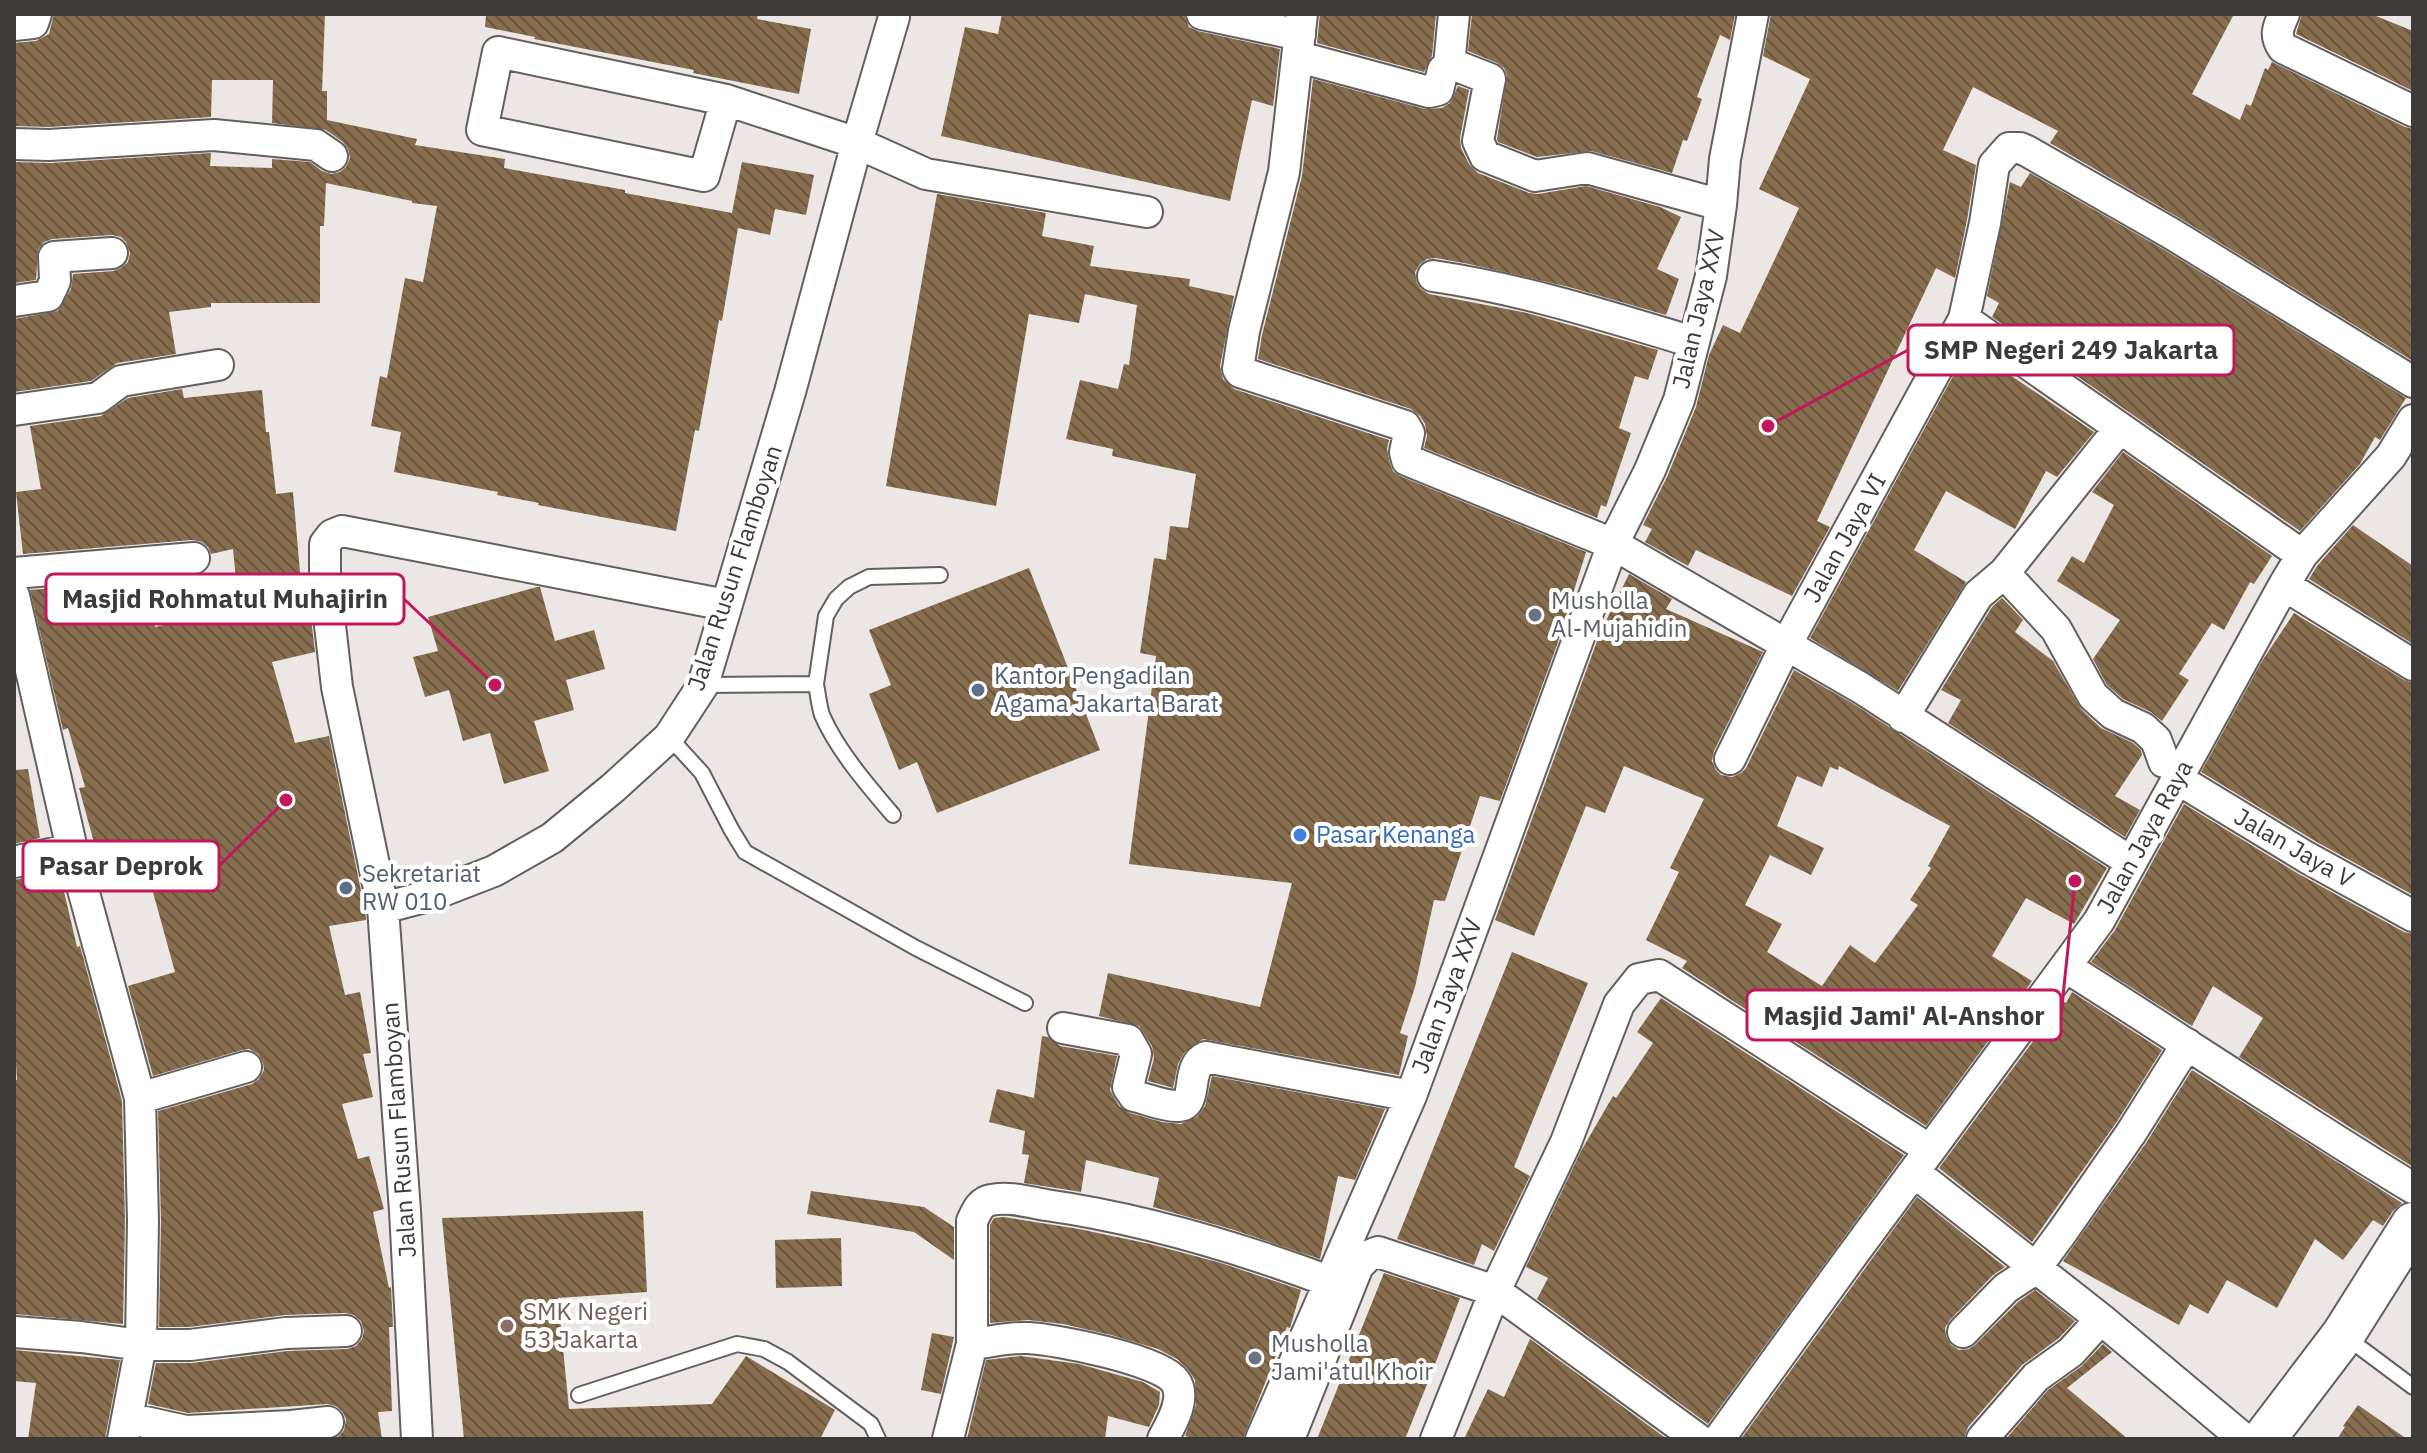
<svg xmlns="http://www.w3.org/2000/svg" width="2427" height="1453" font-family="'IBM Plex Sans',sans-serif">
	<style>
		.building { fill: url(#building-back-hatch); fill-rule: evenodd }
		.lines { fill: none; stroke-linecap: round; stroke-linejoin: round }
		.service-casing { stroke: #645f5e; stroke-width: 18 }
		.minor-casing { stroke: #645f5e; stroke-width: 34 }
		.secondary-casing { stroke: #645f5e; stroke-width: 46 }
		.service { stroke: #fff; stroke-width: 14 }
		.minor { stroke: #fff; stroke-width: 30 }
		.secondary { stroke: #fff; stroke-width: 42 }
		.worship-dot { fill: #6b7280; stroke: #fff; stroke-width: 3 }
		.service-dot { fill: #5c6f8a; stroke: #fff; stroke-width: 3 }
		.shop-dot { fill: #3f7fe0; stroke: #fff; stroke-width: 3 }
		.education-dot { fill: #8d6e63; stroke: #fff; stroke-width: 3 }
		.labels { text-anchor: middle; stroke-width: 8; stroke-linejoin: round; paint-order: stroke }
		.street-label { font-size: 24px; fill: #3d3b3a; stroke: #fff }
		.worship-label { font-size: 24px; fill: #5b616d; stroke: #fff; text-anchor: start }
		.service-label { font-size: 24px; fill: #4e5e75; stroke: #fff; text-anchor: start }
		.shop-label { font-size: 24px; fill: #366cbe; stroke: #fff; text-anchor: start }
		.education-label { font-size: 24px; fill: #785e54; stroke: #fff; text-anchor: start }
		.leader { fill: none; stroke: #c2185b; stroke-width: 3 }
		.callout-dot { fill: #c2185b; stroke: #fff; stroke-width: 3 }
		.callout { fill: #fff; stroke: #c2185b; stroke-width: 3 }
		.callout-label { font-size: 26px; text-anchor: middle; font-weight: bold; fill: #3d3b3a }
	</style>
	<defs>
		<pattern id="building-back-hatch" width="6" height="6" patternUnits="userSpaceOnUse" patternTransform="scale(2)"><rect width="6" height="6" fill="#876e4f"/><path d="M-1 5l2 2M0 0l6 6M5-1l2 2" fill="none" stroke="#6a5740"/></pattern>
	</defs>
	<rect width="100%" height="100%" fill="#ece7e5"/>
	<path class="building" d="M54,14H325L322,91H327V120L417,139L415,145L505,159L504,168L625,190V193L732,213L742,162L814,175L806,215L775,209L770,235L738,228L722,321L719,320L699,431L695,430L676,531L538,505L539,503L497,495L498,492L394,472L401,432L371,426L380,376L387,378L405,278L423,282L437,206L412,203V201L326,183L324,226H320V303H211V307L169,312L176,354L117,363L91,381L14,392V319L58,311L71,289L73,274L113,271L121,268L128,262L130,253L126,242L121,237L112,235L52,239L44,242L38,250L36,280L14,283V162L50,163L211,153L210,166L272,168V159L310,162L322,171L331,174L340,172L346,167L350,158L348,149L343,142L326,130L272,123L273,80H212L211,117L49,127L14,126V43L36,41L49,34Z
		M486,14H758L757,19L811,29L799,94L693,73L694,70L534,39L535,37L485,27Z
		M1002,14H1184L1189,27L1198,31L1280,49L1273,106L1252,100L1230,201L941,136L965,27L998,34Z
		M1320,14H1436L1432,56L1424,72L1317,43Z
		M1472,14H1735L1730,40L1720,35L1697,97L1702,99L1687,141L1683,140L1672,173L1591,151L1537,157L1498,142L1497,139L1507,75L1504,68L1497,63L1468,51Z
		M1771,14H2234L2192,94L2240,120L2246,104L2251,106L2265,68L2268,70L2272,62L2405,127L2413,129V361L2181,219L2050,143L2058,131L1973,87L1943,150L1976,165L1967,220L1955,278L1936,268L1817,521L1830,527L1792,596L1696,550L1688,566L1645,542L1652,529L1643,525L1667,477L1696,407L1709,355L1723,325L1740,333L1799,208L1759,189L1810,79L1763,56Z
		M2302,14H2371L2413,31V91L2296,34Z
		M1313,79L1425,109L1442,108L1450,103L1458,86L1469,90L1460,138L1461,148L1469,164L1478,173L1529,193L1538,194L1586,186L1660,207L1681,217L1657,269L1679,279L1666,315L1569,287L1469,264L1436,258L1427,259L1420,264L1415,272L1417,283L1421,289L1429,294L1527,313L1658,350L1648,380L1635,376L1619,428L1631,433L1606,507L1601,505L1597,518L1424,448L1427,436L1425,424L1420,416L1411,409L1258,359L1262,335L1302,176Z
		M2030,173L2163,249L2406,398L2380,440L2375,437L2360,464L2300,531L1992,317L1999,303L1987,296L2010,182L2021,187Z
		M937,194L1046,213L1042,236L1094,246L1090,266L1190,279L1189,286L1234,296L1220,366L1223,379L1234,389L1389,440L1387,449L1390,464L1393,471L1400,476L1586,552L1557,645L1500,801L1480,796L1445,901L1434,900L1415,987L1400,1033L1408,1036L1399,1075L1203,1039L1184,1053L1178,1064L1173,1088L1170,1087L1148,1081L1154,1058L1152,1046L1139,1026L1099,1016L1108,973L1260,1007L1292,883L1129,864L1156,656L1140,653L1154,558L1166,560L1170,526L1188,528L1196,474L1112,456L1113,449L1066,439L1080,380L1118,389L1124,364L1129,365L1137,305L1085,294L1079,323L1029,314L996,506L886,486Z
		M1969,347L2094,432L2057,477L2046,471L2015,529L1946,491L1914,550L1966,582L1898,691L1810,638Z
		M182,389L184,398L262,390L266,432H269L276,494L293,492L302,595L308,593L315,652L272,662L295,743L329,736L365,910L366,920L329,926L345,995L360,992L371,1053L363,1054L373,1097L342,1104L358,1159L369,1156L384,1209L373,1212L389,1288L391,1287L393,1327H389L392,1411L378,1412L382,1439H333L339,1436L344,1430L346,1419L342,1411L336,1406L327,1404L188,1413L148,1404L156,1363H192L287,1351L347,1349L356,1346L362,1339L364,1331L361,1321L354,1315L345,1313L285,1315L189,1327H159L161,1221L158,1111L252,1084L259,1079L264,1070L263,1063L258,1054L249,1049L242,1050L153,1076L128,986L175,972L151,885L131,891L115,840L95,846L79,788L85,787L68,728L63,730L30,590L145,580L155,627L239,609L233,549L211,554L208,547L202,542L192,540L23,554L16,492L41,489L30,426L101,416L128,398Z
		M2123,452L2272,556L2254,584L2250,582L2224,630L2212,623L2179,674L2189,680L2162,721L2151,712L2123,699L2107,685L2093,659L2120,620L2057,581L2072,556L2084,563L2114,505L2092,492Z
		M2353,525L2413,566V644L2309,579L2317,566Z
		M1029,568L1100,750L937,813L917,762L899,770L869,694L891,685L869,630Z
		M1629,574L1672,599L1666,609L1763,652L1714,751L1712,761L1716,770L1721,775L1732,777L1741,773L1746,768L1794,670L1852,703L2107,868L2074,924L2026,898L1992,956L2032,981L1926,1126L1682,968L1687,961L1646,940L1679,872L1670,868L1704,799L1624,766L1605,813L1586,806L1534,936L1495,920L1600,633ZM1839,766L1950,826L1928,866L1931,868L1910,900L1918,905L1875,963L1850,945L1822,986L1767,952L1782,924L1745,905L1770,855L1811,875L1824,848L1777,826L1797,776L1822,787L1830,767L1838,770Z
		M537,587H540L555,641L594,630L605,669L566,680L574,710L534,721L549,771L504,784L490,733L463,741L449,690L425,697L413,657L438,651L428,617Z
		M2002,598L2023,620L2015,632L2053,661L2081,709L2101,728L2133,743L2141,750L2142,755L2115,796L2140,810L2125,837L1948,723L1961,700L1941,690L1992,607Z
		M2294,613L2404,680L2413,683V895L2315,841L2201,772L2262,661Z
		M28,769L40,838L14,844V770Z
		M2184,804L2297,873L2404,932L2413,934V1167L2239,1057L2263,1018L2213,986L2192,1026L2091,962L2115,930Z
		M59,870L77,947L80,946L122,1101L125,1221L123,1324L14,1314V1080H17L14,1033V880Z
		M1512,952L1588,983L1514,1167L1530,1176L1494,1251L1482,1244L1474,1265L1397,1239Z
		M2072,992L2162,1050L2116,1123L2032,1242L1939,1168L2063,1001L2066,1003Z
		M1661,998L1904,1155L1708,1424L1537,1299L1548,1278L1526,1267L1581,1151L1613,1096L1616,1098L1653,1043L1637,1032Z
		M1042,1036L1048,1037L1060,1046L1117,1056L1110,1090L1119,1106L1130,1113L1162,1122L1181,1124L1197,1117L1205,1106L1212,1076L1385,1109L1355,1180L1338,1176L1320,1259L1231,1229L1153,1207L1159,1178L1086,1160L1081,1192L1024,1183L1029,1155L1022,1154L1025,1131L989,1122L997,1089L1034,1098Z
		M2192,1070L2402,1203L2393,1211L2383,1226L2373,1220L2343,1260L2315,1239L2277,1308L2227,1280L2208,1314L2190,1304L2179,1325L2063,1261L2146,1143Z
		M811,1191L924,1207L954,1227V1260L914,1232L807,1214Z
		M1917,1197L2005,1267L1993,1275L1950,1320L1945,1328L1946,1336L1951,1345L1959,1350L1969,1349L1975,1345L2018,1302L2035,1290L2075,1321L2059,1338L2022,1365L1968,1427L1964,1439H1741Z
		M643,1211L647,1292L558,1298L569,1409L712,1404L746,1356L835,1410L820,1439H464L442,1218Z
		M1004,1217L1079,1229L1150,1244L1221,1263L1301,1290L1290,1328L1287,1327L1243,1439H1196L1185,1436L1196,1405L1195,1380L1187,1368L1177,1359L1158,1349L1111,1335L1063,1324L1028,1320L990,1323V1225L994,1218Z
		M841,1238L842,1286L776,1288L775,1240Z
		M1384,1273L1460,1298L1434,1367L1405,1439H1317Z
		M932,1333L954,1337L941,1394L921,1390Z
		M1530,1339L1667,1439H1464L1488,1389L1504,1397Z
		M2103,1344L2112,1352L2067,1388L2128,1439H2006L2048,1390L2082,1366Z
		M14,1350L120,1360L105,1439H28L36,1383L14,1381Z
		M1021,1356L1079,1364L1143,1382L1160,1392L1159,1405L1149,1427L1108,1416L1105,1439H967L986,1360Z
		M2358,1405L2407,1439H2337L2345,1427L2343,1426Z"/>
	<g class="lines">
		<g class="service-casing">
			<path id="service" d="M816,684C818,694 819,706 822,715C837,750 869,787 893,815
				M703,685L816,684L826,616L836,599L849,587L869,577L940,575
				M669,737L702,773L731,829L745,852L916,948L1025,1003
				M2346,1337L2413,1387
				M579,1395L737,1344L764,1349L788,1362L871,1424L878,1439"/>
		</g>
		<g class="minor-casing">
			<path id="minor" d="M1202,14L1300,35
				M1302,14L1284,172L1244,331L1238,369L1240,372L1405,426L1409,433L1405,452L1407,460L1613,544L1861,688L2131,862
				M2284,14C2278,28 2274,35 2283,48L2413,111
				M14,25L33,23L36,14
				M1299,57L1429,92L1438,90L1443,70L1449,65L1457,66L1490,79L1478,141L1485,156L1535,176L1587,168L1721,205
				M1449,65L1454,14
				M726,100L704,176L482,130L498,52L726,100L857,143L926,174L1147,212
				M14,144L49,145L214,135L316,145L332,156
				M1433,276C1522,289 1607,316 1693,342
				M14,301L48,296L55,281L54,257L112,253
				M14,410L98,398L121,381L218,365
				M2302,555L1964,319L1985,223L1994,165L2009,148H2020L2027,151L2172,234L2413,382
				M14,573L194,558
				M2004,573L2119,429
				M2284,585L2413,665
				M14,596L72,849L140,1098L143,1221L141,1345L123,1439
				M1903,717L1978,595L2004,573L2056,629L2093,696L2113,714L2143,728L2156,740L2164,762
				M1730,759L1786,645L1964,319
				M2176,778L2306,857L2413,916
				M14,862L72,849
				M383,908L432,895L494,871L552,838L613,788L669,737L703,685L790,392L857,143L894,17
				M2066,967C2182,1040 2296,1117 2413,1188
				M1063,1028L1128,1040L1136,1054L1128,1087L1134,1096C1147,1099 1163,1106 1177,1106C1200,1107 1184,1066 1206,1057L1411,1096
				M140,1098L246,1067
				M1914,1172L2101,1319L2244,1439
				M14,1332L81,1337L141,1345H190L286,1333L346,1331
				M1963,1332L2006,1288L2035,1269L2063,1231L2131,1133L2187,1044
				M972,1344C990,1342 1010,1337 1028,1338C1055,1339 1161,1360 1175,1381C1187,1398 1171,1424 1163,1439
				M127,1418L186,1431L291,1426L328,1422
				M417,1439L405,1211L383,908L337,687L325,581V544L332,535L342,531L726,605
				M948,1439L972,1344V1221C977,1211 980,1202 991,1200C1008,1196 1029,1202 1046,1205C1144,1219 1238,1247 1331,1282
				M1261,1439L1411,1096L1613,544L1650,470L1679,400L1711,276L1721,205L1725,159L1753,14
				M1289,1439L1358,1266L1368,1256L1378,1252L1495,1291L1566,1142L1619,1004L1639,979L1659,975L1930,1150
				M1436,1439L1495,1291L1698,1439
				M1719,1439L1848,1261L2099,921L2284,585L2302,555L2391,456L2413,420
				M1982,1439L2036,1377L2071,1352L2101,1319"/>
		</g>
		<g class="secondary-casing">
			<path id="secondary" d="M2264,1439L2343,1335L2413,1224"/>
		</g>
		<use href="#service" class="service"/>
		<use href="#minor" class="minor"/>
		<use href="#secondary" class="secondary"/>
	</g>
	<g class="worship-dot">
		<circle cx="1535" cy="615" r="8"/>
		<circle cx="1255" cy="1358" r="8"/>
	</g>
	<g class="service-dot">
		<circle cx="978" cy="690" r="8"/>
		<circle cx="346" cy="888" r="8"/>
	</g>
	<circle class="shop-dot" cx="1300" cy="835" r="8"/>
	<circle class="education-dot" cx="507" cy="1326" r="8"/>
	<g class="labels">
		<g class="street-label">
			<text transform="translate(1699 309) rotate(-77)" y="8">Jalan Jaya XXV</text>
			<text transform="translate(1845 538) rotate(-61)" y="8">Jalan Jaya VI</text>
			<text transform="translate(735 568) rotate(-72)" y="8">Jalan Rusun Flamboyan</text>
			<text transform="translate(2145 837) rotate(-61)" y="8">Jalan Jaya Raya</text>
			<text transform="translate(2294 848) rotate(30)" y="8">Jalan Jaya V</text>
			<text transform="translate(1447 996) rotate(-70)" y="8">Jalan Jaya XXV</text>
			<text transform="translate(399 1130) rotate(-94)" y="8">Jalan Rusun Flamboyan</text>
		</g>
		<g class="worship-label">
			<text x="1551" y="609">Musholla<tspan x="1551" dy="28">Al-Mujahidin</tspan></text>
			<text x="1271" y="1352">Musholla<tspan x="1271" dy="28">Jami'atul Khoir</tspan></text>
		</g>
		<g class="service-label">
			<text x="994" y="684">Kantor Pengadilan<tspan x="994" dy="28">Agama Jakarta Barat</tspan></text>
			<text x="362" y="882">Sekretariat<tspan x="362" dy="28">RW 010</tspan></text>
		</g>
		<g class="shop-label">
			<text x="1316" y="843">Pasar Kenanga</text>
		</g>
		<g class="education-label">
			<text x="523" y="1320">SMK Negeri<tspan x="523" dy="28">53 Jakarta</tspan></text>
		</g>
	</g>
	<path class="leader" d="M1768 426L1908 350M495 685L404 599M286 800L219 866M2075 881L2061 1015"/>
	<g class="callout-dot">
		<circle cx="1768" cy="426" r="8"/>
		<circle cx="495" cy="685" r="8"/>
		<circle cx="286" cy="800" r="8"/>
		<circle cx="2075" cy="881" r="8"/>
	</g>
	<g class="callout">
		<rect x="1908" y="325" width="326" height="50" rx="8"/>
		<rect x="46" y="574" width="358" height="50" rx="8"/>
		<rect x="23" y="841" width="196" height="50" rx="8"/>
		<rect x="1747" y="990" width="314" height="50" rx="8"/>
	</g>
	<g class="callout-label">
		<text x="2071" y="359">SMP Negeri 249 Jakarta</text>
		<text x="225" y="608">Masjid Rohmatul Muhajirin</text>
		<text x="121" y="875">Pasar Deprok</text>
		<text x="1904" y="1025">Masjid Jami' Al-Anshor</text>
	</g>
	<rect width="2427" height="1453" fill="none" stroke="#3d3b3a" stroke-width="32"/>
</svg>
